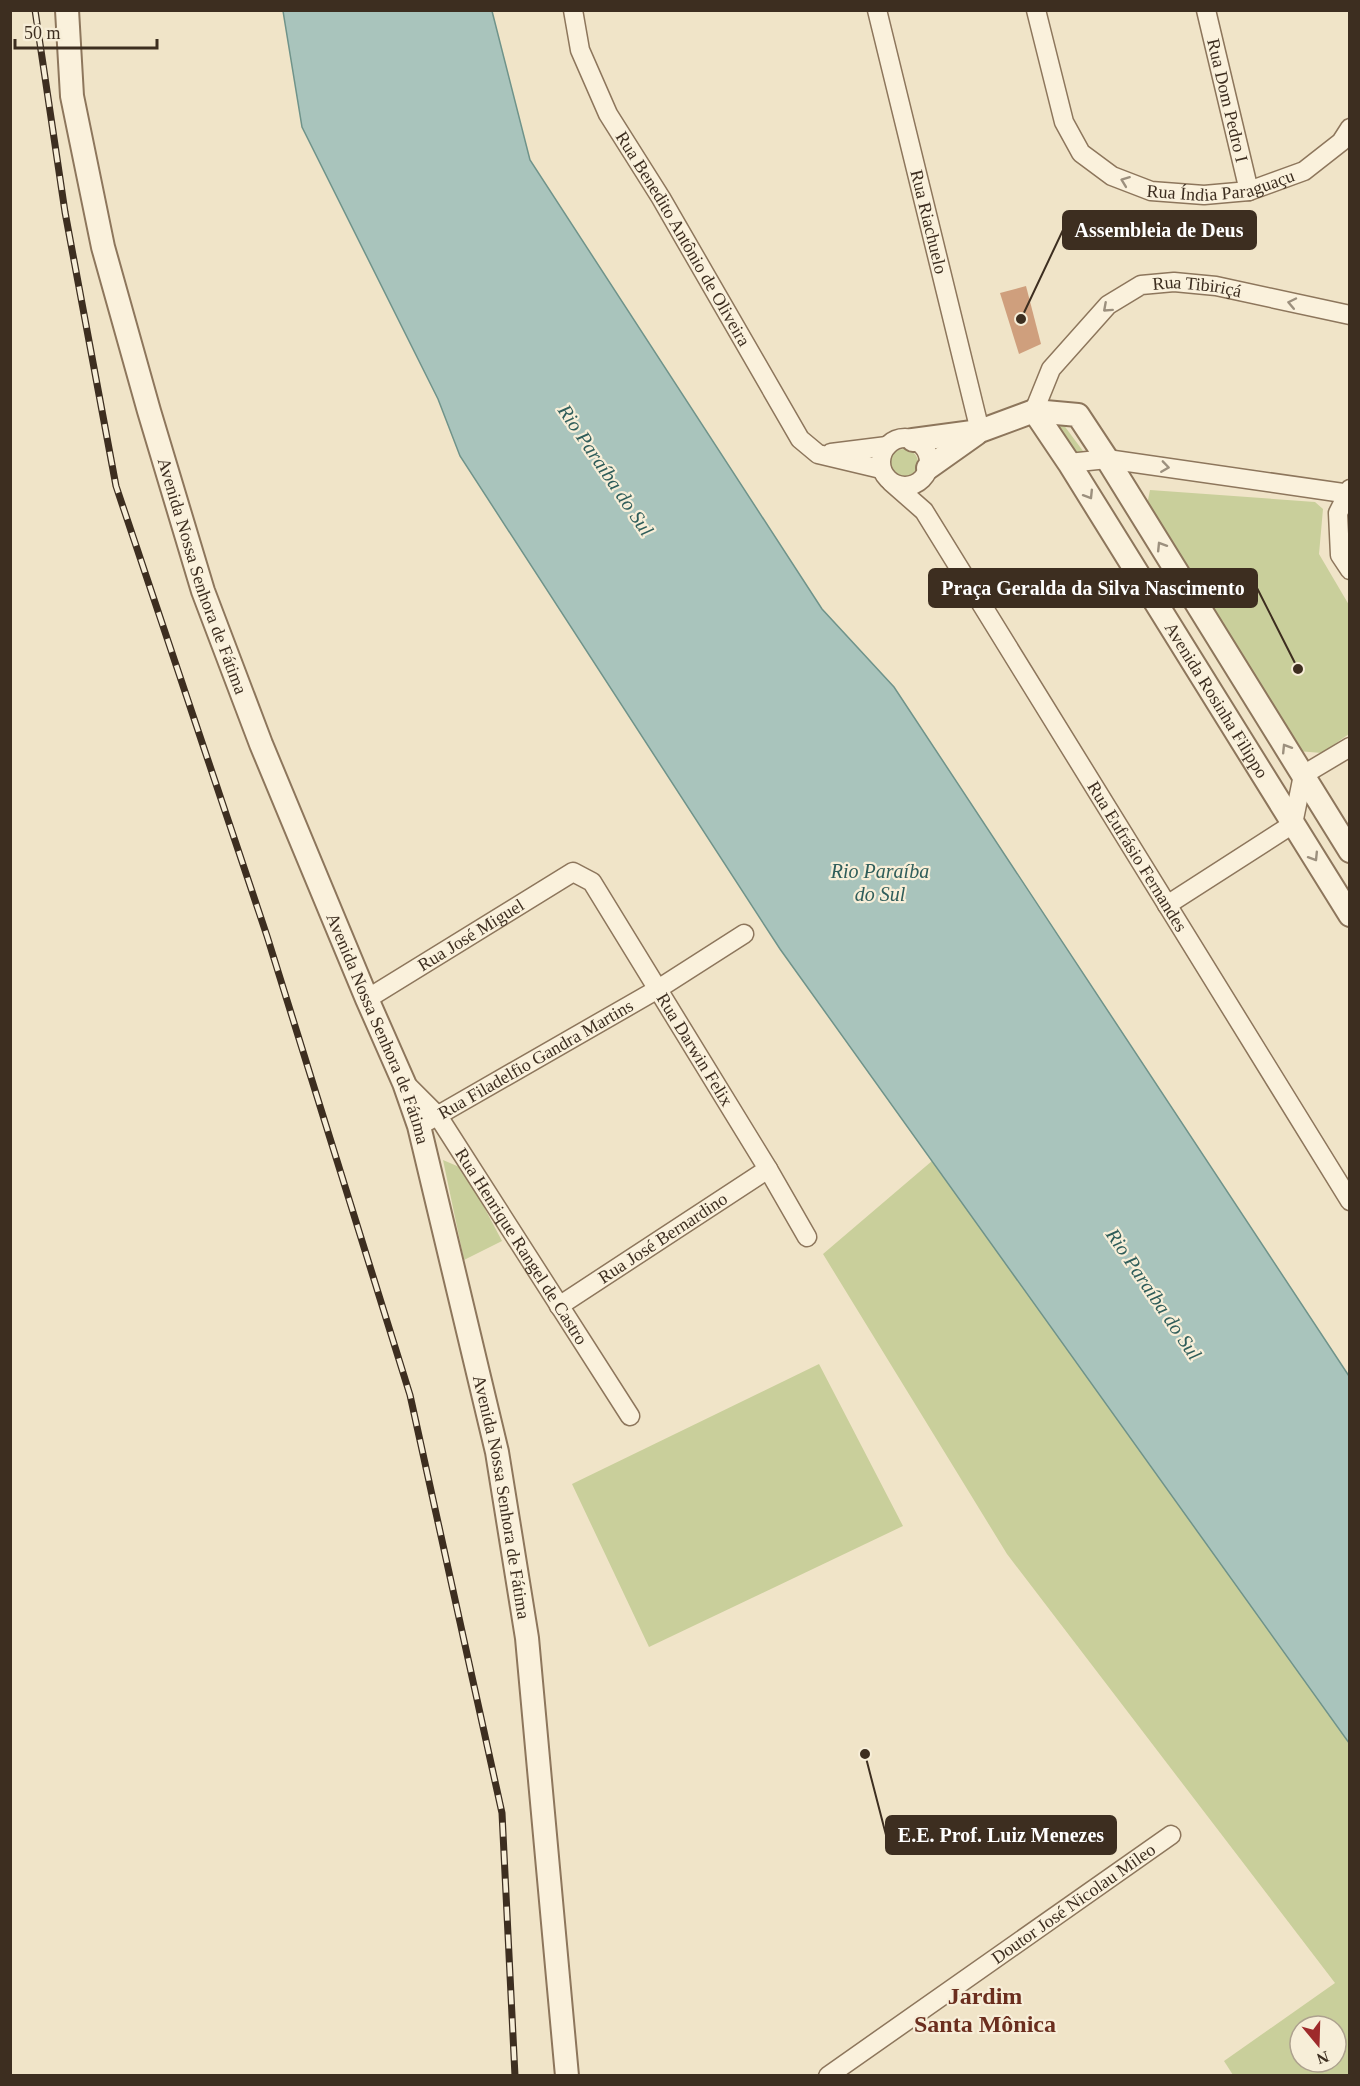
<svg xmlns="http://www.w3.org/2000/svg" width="1360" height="2086" font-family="Georgia,serif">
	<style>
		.green { fill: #c9cf9b; fill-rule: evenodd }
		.water { fill: #a9c4bc; stroke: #6f938a; stroke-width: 1.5 }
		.building { fill: #cf9f7d }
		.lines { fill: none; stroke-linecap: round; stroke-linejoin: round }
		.minor-casing { stroke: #8d765c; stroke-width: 21 }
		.tertiary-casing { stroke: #8d765c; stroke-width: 26 }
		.minor { stroke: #faf1dc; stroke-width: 18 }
		.tertiary { stroke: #faf1dc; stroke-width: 22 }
		.rail-casing { stroke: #3d2e20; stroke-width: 7 }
		.rail { stroke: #f7eed8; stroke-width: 4.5; stroke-dasharray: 14; stroke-linecap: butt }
		.oneway { stroke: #9c907e }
		.labels { text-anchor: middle; stroke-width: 4.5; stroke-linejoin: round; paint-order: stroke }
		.street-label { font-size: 18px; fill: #3d2e20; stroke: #f7eed8 }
		.water-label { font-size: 20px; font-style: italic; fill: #2f5d5a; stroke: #f7eed8 }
		.district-label { font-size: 24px; font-weight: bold; fill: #6b2e1e; stroke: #f7eed8 }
		.leader { fill: none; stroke: #3d2e20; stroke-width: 2 }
		.callout-dot { fill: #3d2e20; stroke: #f7eed8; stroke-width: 2 }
		.callout { fill: #3d2e20; stroke: #3d2e20; stroke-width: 2 }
		.callout-label { font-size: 20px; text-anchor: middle; font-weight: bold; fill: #fff }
	</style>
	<rect width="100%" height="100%" fill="#f0e4c8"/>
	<path class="green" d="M1056,424H1063L1083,451L1078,453H1071Z
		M890 463a14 14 0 1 1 28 0a14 14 0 1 1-28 0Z
		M1150,490L1315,502L1323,509L1319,554L1349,605V734L1322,753L1297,751L1147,505Z
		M443,1160L464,1169L502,1241L464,1260Z
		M932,1161L1349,1733V2075H1233L1224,2061L1335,1983L1007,1554L823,1254ZM1300,2026H1336V2062H1300Z
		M819,1364L903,1526L649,1647L572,1484Z"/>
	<path class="water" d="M283,11H492L530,160L822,609L894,687L1349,1376V1743L780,949L460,456L438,399L302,127Z"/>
	<path class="building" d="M1026,286L1041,344L1019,354L1000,293Z"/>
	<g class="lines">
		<g class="minor-casing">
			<g id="minor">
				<path id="s1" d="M573,10L580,50L608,114L661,198L800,439L818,454L881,469"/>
				<path id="s2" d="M877,10L980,431"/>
				<path id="s3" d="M1036,10L1064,122L1081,153L1112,176L1151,191L1204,195L1249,191L1304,171L1341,142L1350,128"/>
				<path id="s4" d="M1206,10L1249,191"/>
				<path id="s5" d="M1034,411L1051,369L1108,305L1141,285L1174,282L1216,286L1350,315"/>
				<circle cx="905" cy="462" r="24"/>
				<path d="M831,453L887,446"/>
				<path d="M1069,463L1107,459L1350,494"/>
				<path id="s6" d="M891,482L924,511L1350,1201"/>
				<path d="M1350,489L1338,513L1340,555L1350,570"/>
				<path d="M1167,905L1293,824L1303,775L1350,747"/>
				<path id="s7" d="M367,999L573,872L592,882L768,1169L807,1237"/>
				<path id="s8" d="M406,1084L438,1116L630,1416"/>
				<path id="s9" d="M428,1121L658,989L744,934"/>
				<path id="s10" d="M559,1306L768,1169"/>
				<path id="s11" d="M828,2076L1171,1835"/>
			</g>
		</g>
		<g class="tertiary-casing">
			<g id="tertiary">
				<path id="s12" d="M67,10L72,96L103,247L149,411L203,591L261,744L367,999L404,1083L419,1126L497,1452L527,1638L567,2076"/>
				<path id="s13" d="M1034,411L1069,463L1350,915"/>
				<path d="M913,440L980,431L1034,411L1078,415L1107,459L1350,851"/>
				<path d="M928,468L976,434"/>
			</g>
		</g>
		<use href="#minor" class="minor"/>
		<use href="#tertiary" class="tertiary"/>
		<g class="rail-casing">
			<path id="rail" d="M35,10L65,212L116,486L267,936L410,1395L502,1813L515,2076"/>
		</g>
		<use href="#rail" class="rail"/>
	</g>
	<defs><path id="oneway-chevron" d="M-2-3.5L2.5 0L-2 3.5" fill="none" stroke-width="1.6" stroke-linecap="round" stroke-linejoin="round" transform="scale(1.5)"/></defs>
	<g class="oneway">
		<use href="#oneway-chevron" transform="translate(1125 181) rotate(-159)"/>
		<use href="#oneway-chevron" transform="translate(1292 303) rotate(-168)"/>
		<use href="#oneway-chevron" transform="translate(1107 308) rotate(138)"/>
		<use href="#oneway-chevron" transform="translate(1165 467) rotate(8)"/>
		<use href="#oneway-chevron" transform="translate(1089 495) rotate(58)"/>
		<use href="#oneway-chevron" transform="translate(1161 546) rotate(-122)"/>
		<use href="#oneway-chevron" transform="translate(1286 748) rotate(-122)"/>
		<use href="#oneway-chevron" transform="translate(1314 857) rotate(58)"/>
	</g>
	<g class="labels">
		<g class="street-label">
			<text dy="6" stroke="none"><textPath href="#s4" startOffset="93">Rua Dom Pedro I</textPath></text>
			<text dy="6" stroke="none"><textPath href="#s3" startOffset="302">Rua Índia Paraguaçu</textPath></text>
			<text dy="6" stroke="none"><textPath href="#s2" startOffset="218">Rua Riachuelo</textPath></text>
			<text dy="6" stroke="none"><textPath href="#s1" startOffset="256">Rua Benedito Antônio de Oliveira</textPath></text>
			<text dy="6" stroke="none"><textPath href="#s5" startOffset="226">Rua Tibiriçá</textPath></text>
			<text dy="6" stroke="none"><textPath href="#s12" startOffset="584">Avenida Nossa Senhora de Fátima</textPath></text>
			<text dy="6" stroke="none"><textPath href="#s13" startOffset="342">Avenida Rosinha Filippo</textPath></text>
			<text dy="6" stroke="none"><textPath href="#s6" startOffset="450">Rua Eufrásio Fernandes</textPath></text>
			<text dy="6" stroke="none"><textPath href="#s7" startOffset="122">Rua José Miguel</textPath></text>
			<text dy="6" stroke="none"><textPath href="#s12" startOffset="1070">Avenida Nossa Senhora de Fátima</textPath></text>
			<text dy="6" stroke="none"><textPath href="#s7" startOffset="460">Rua Darwin Felix</textPath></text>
			<text dy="6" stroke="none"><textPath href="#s9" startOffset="124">Rua Filadelfio Gandra Martins</textPath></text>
			<text dy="6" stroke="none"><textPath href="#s10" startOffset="124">Rua José Bernardino</textPath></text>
			<text dy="6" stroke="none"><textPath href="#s8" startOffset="200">Rua Henrique Rangel de Castro</textPath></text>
			<text dy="6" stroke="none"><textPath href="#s12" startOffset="1556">Avenida Nossa Senhora de Fátima</textPath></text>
			<text dy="6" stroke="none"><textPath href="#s11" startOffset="300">Doutor José Nicolau Mileo</textPath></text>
		</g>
		<g class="water-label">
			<text transform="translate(606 470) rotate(56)" y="7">Rio Paraíba do Sul</text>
			<text x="880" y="878">Rio Paraíba<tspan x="880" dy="23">do Sul</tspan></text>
			<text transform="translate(1154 1294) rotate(56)" y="7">Rio Paraíba do Sul</text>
		</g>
		<g class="district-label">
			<text x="985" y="2004">Jardim<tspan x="985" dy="28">Santa Mônica</tspan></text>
		</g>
	</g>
	<path class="leader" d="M1021 319L1063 230M1298 669L1257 588M865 1754L886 1835"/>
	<g class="callout-dot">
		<circle cx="1021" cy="319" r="6"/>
		<circle cx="1298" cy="669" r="6"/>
		<circle cx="865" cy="1754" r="6"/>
	</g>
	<g class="callout">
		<rect x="1063" y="211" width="193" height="38" rx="6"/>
		<rect x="929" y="569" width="328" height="38" rx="6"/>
		<rect x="886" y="1816" width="230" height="38" rx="6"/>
	</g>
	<g class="callout-label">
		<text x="1159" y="237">Assembleia de Deus</text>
		<text x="1093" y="595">Praça Geralda da Silva Nascimento</text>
		<text x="1001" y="1842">E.E. Prof. Luiz Menezes</text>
	</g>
	<rect width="1360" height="2086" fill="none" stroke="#3d2e20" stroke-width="24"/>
	<g transform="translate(1318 2044) rotate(161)"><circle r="28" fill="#f7eed8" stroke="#ada18e" stroke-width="1.5"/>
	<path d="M0-4.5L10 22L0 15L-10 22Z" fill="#9e2a2b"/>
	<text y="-9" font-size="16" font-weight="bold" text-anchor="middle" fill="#3d2e20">N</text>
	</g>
	<path d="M15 39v9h142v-9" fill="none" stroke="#3d2e20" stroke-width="3"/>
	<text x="24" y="39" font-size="18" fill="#3d2e20" stroke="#f7eed8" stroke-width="4.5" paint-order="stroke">50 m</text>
</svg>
